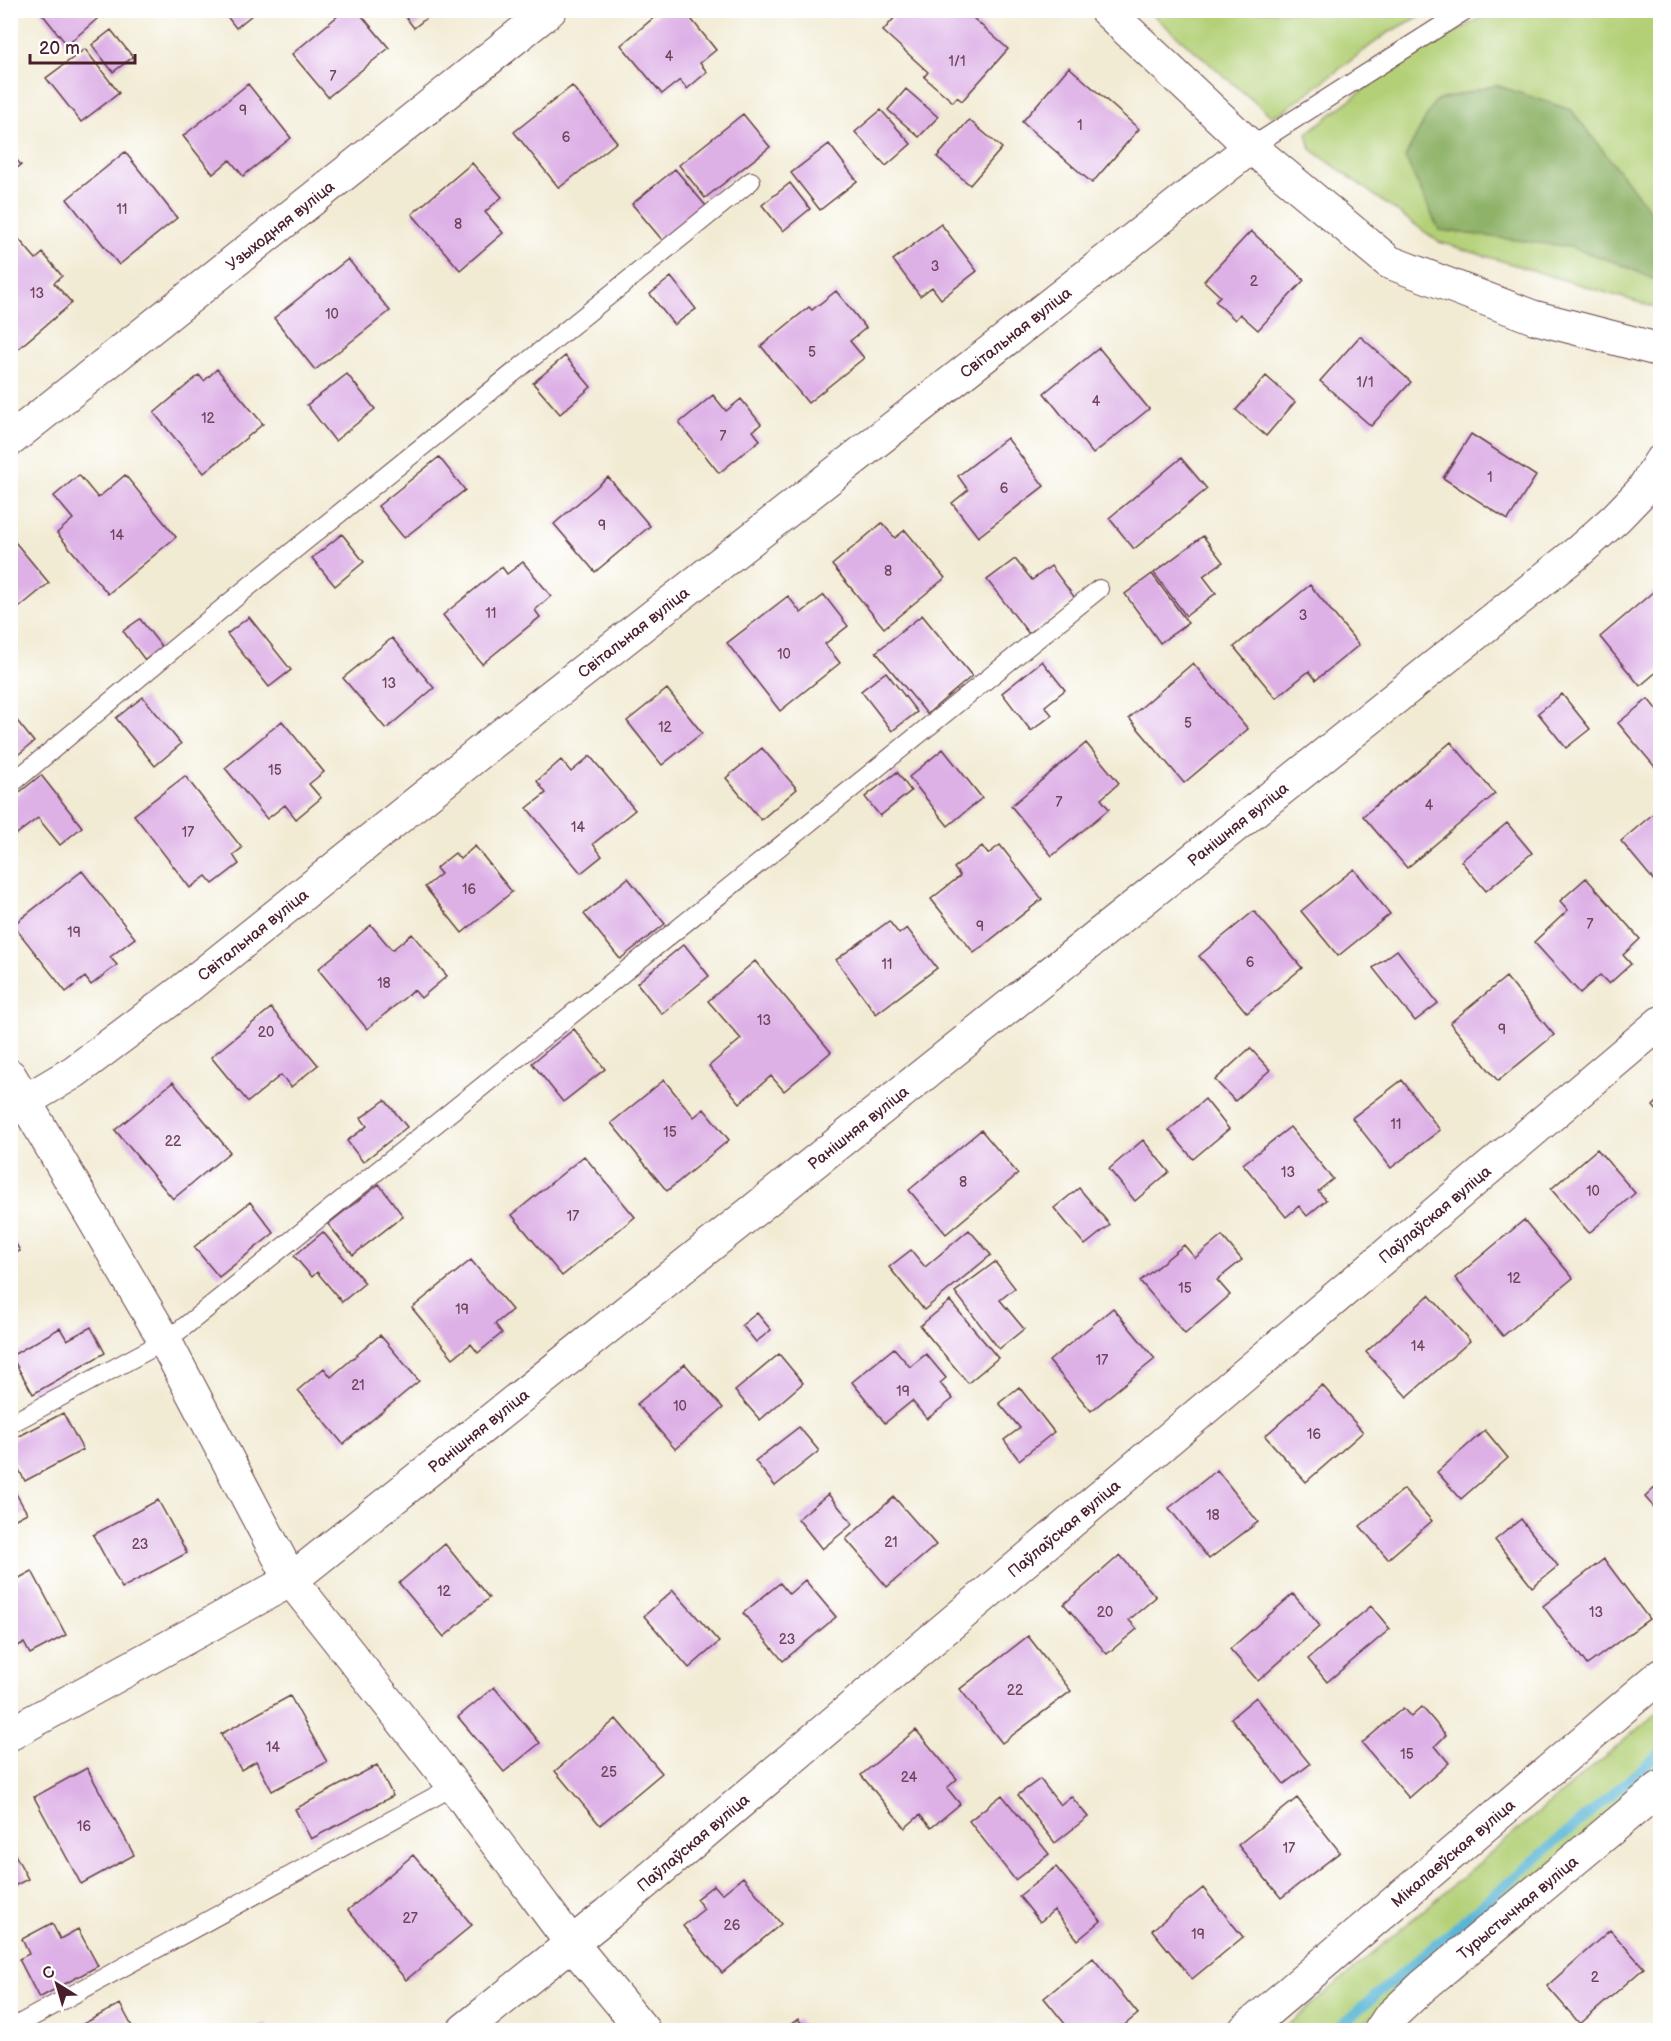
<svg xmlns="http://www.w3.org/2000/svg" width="1671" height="2041" font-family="'Balsamiq Sans',sans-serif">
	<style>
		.green { fill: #b3d077; stroke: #7e7851; stroke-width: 1.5 }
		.forest { fill: #8eb268; stroke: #6c684a; stroke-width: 1.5 }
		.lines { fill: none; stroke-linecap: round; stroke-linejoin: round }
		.stream { stroke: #58b5d6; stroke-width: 10 }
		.building { fill: #ddb0e6 }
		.service-casing { stroke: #633e44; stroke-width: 20 }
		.minor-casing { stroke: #633e44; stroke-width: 35 }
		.service { stroke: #fff; stroke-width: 18 }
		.minor { stroke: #fff; stroke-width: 33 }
		.labels { text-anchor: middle; stroke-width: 5; stroke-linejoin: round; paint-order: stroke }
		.number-label { font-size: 14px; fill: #6f435a }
		.street-label { font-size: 16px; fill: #4a1f2b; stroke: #fff }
	</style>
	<rect width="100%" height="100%" fill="#fff"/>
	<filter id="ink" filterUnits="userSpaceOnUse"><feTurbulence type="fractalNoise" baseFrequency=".0167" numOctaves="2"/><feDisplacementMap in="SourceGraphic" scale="12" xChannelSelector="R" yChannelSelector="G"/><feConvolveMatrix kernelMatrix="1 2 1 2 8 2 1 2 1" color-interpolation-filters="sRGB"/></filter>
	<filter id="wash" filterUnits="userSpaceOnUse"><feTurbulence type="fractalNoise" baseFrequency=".008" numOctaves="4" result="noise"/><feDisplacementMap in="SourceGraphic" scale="24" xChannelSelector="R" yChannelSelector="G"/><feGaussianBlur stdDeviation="1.35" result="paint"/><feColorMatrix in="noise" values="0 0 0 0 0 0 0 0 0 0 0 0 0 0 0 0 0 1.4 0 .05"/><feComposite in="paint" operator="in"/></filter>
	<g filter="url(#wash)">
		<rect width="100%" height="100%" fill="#f2ebd4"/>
		<path class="green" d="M1148,11H1430L1386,34L1281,113L1271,116Z
			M1493,11H1660V309L1439,242L1311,149L1307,133L1396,65Z
			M1660,1710V1772L1356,2030H1282Z"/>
		<path class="forest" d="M1496,85L1571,110L1660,223V282L1620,264L1570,247L1439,230L1405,157L1435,101Z"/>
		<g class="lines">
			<path class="stream" d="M1335,2030L1660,1753"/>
		</g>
		<g id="blocks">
			<path class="building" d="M39,10H90L97,19L67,45Z
				M222,10H258L236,28Z
				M345,10H357L389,48L328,97L292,54Z
				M400,10H436L414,28Z
				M663,10H684L716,50L700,63L707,72L687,89L680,80L662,94L621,45Z
				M901,10H964L1008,49L962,101L957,97L953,102L924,77L928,72L883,31Z
				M111,30L133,57L113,72L92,45Z
				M85,49L119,93L81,122L46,78Z
				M1069,67L1139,129L1092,183L1022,122Z
				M248,84L291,138L243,176L230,160L213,174L183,136Z
				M572,86L617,142L559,188L514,132Z
				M906,89L938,117L919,137L888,110Z
				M881,110L911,144L886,166L855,132Z
				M743,114L770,147L705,198L679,165Z
				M969,120L1002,148L970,185L937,157Z
				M829,144L857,181L820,210L791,173Z
				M10,152L21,165L10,173Z
				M125,152L177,218L119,265L67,199Z
				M472,163L502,197L485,212L503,233L460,270L412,214Z
				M675,169L706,206L663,241L632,204Z
				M790,183L810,209L783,231L762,205Z
				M941,224L977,271L941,299L932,287L920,296L893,260Z
				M1251,231L1304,280L1258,330L1240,314L1235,320L1215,301L1220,296L1204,281Z
				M17,237L36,259L43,253L62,276L54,283L72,303L13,353L10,351V242Z
				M348,259L390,311L315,370L274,318Z
				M671,277L696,309L674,325L650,294Z
				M836,291L866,328L850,341L864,358L808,403L761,346L809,307L812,310Z
				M1360,336L1411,382L1371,426L1320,381Z
				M1099,348L1149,409L1093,454L1044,393Z
				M565,356L591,387L560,414L533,383Z
				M217,369L263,424L204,473L154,413L199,375L204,381Z
				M347,374L375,409L335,441L307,405Z
				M1266,376L1295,402L1266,436L1236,410Z
				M713,395L726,411L741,399L761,424L753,431L760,440L719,473L679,423Z
				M1471,434L1536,476L1508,520L1443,478Z
				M1007,438L1044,486L978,537L952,503L968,490L958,476Z
				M439,457L465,490L404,538L378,506Z
				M1181,458L1207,489L1134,549L1109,518Z
				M79,475L98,498L125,475L176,537L108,594L57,533L73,519L54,496Z
				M608,477L650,526L595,572L554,524Z
				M882,523L895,538L905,530L945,578L884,628L832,565Z
				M342,534L364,562L335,586L312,558Z
				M10,536L49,583L10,615Z
				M1203,536L1223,562L1203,576L1216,593L1186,616L1154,573Z
				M1015,559L1032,580L1051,566L1075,598L1029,634L987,580Z
				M523,562L551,596L535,610L540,617L482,664L443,615L502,567L507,574Z
				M1152,574L1188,623L1160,643L1125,594Z
				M1310,585L1359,645L1316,680L1309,671L1276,698L1234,647Z
				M1660,586V669L1640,686L1600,637Z
				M824,595L848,626L825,644L840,663L780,711L727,643L788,596L801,613Z
				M922,615L972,676L927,714L876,652Z
				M249,617L291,670L269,687L227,634Z
				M140,619L162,647L145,660L123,631Z
				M392,638L434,688L386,729L343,678Z
				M1042,661L1065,690L1045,706L1052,715L1031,731L1002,693Z
				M1193,663L1248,729L1184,783L1129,718Z
				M886,672L917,712L892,731L861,691Z
				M667,689L702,733L662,765L627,721Z
				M1562,694L1590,729L1566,748L1538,713Z
				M143,697L181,744L155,766L116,718Z
				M1648,699L1660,714V773L1618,723Z
				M14,717L34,742L10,761V719Z
				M282,721L324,772L309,784L321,798L296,819L285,805L267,819L225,768Z
				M1451,742L1495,794L1407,868L1363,816Z
				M1086,743L1119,783L1101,799L1109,809L1052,856L1011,806Z
				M762,748L797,789L761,820L726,778Z
				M943,749L982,798L948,826L909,777Z
				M590,756L635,810L593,844L602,856L581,873L527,808L546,793L537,781L561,760L571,772Z
				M897,772L911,791L880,816L865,797Z
				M41,775L82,827L60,845L38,818L10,839V800Z
				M185,776L242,848L233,855L239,864L213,884L206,876L190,888L134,815Z
				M1660,808V888L1621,841Z
				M1507,823L1532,853L1486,891L1461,861Z
				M1000,845L1042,899L974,953L931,899L960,876L954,868L982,846L988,854Z
				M475,846L512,892L462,933L425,887L441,874L436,868L455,853L460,859Z
				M1354,869L1390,914L1338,956L1301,911Z
				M82,871L135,938L110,957L117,965L91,985L85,977L66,992L13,925Z
				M628,878L665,924L620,959L584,914Z
				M1586,878L1640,939L1623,955L1631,964L1609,984L1600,975L1580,993L1534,942L1568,910L1560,901Z
				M1254,911L1302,968L1247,1013L1199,956Z
				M889,921L899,934L907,928L937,968L876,1014L836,960Z
				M371,925L392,950L412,934L447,976L421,998L414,990L367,1029L318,969Z
				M684,944L709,976L662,1014L637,983Z
				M1397,950L1438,1003L1415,1021L1373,968Z
				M755,961L831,1052L784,1091L771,1076L740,1103L709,1066L741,1039L708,1001Z
				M1506,977L1554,1035L1498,1081L1450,1023Z
				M271,1008L318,1065L291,1087L281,1075L248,1102L211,1057Z
				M574,1029L605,1069L563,1102L532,1063Z
				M1250,1048L1270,1070L1235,1101L1215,1080Z
				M664,1080L694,1117L704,1109L729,1140L667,1191L611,1123Z
				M1402,1080L1440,1130L1391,1168L1352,1118Z
				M173,1082L230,1152L173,1199L115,1130Z
				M1205,1099L1229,1129L1193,1159L1169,1130Z
				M1660,1099V1114L1653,1106Z
				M385,1100L407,1127L363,1162L347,1141L367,1126L361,1118Z
				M1290,1127L1333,1179L1318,1191L1326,1200L1307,1216L1299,1206L1286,1217L1243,1164Z
				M981,1130L1018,1174L946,1234L909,1190Z
				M1143,1140L1169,1172L1135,1201L1109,1169Z
				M1597,1149L1635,1193L1589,1233L1551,1189Z
				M584,1156L635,1217L562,1276L512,1215Z
				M379,1184L403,1216L353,1255L328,1224Z
				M1079,1188L1110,1225L1085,1245L1054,1208Z
				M250,1202L274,1233L219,1277L194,1247Z
				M1524,1220L1573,1278L1503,1336L1455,1278Z
				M969,1230L991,1255L924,1310L889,1267L911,1250L925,1267Z
				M323,1232L365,1283L342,1302L317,1272L312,1277L294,1256Z
				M10,1234L20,1251L10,1256Z
				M1222,1236L1242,1260L1217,1280L1230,1295L1185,1334L1140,1281L1184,1245L1195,1258Z
				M471,1260L512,1310L495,1324L502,1333L478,1353L471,1344L453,1358L412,1308Z
				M995,1262L1015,1288L1000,1300L1024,1329L999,1349L955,1292Z
				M1429,1295L1470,1341L1407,1397L1366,1352Z
				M950,1301L998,1358L968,1383L920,1326Z
				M1113,1308L1155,1359L1091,1411L1049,1361Z
				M757,1313L771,1330L756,1342L742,1325Z
				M91,1327L105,1353L33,1394L11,1356L60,1328L67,1340Z
				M380,1335L419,1381L343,1444L298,1390L324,1368L331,1377Z
				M894,1348L910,1367L926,1354L946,1378L940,1383L953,1399L927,1419L912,1401L885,1423L852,1382Z
				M779,1354L803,1383L760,1420L735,1391Z
				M685,1364L723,1408L675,1449L637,1404Z
				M1322,1385L1363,1432L1306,1482L1265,1436Z
				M1019,1387L1054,1432L1019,1460L1004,1440L1020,1428L999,1403Z
				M63,1413L83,1450L25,1481L10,1453V1441Z
				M799,1427L819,1451L775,1486L755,1461Z
				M1485,1430L1508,1458L1461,1499L1437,1472Z
				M1217,1470L1258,1522L1209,1559L1169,1508Z
				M10,1483L27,1513L10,1522Z
				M1660,1483V1514L1645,1497Z
				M1404,1489L1432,1521L1388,1559L1360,1526Z
				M828,1494L853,1524L822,1549L798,1519Z
				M894,1497L936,1545L887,1587L846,1539Z
				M158,1500L187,1553L122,1588L93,1535Z
				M1521,1519L1558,1566L1532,1587L1495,1540Z
				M445,1544L489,1598L444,1637L399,1583Z
				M1120,1555L1156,1597L1129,1620L1137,1629L1107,1654L1064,1604Z
				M1604,1559L1649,1619L1587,1665L1543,1606Z
				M32,1571L66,1635L30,1654L24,1643L10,1649V1583Z
				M805,1580L836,1617L783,1661L743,1613L780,1583L789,1594Z
				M673,1590L719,1642L689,1668L644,1616Z
				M1293,1594L1320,1626L1258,1681L1230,1649Z
				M1371,1606L1390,1629L1327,1682L1308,1659Z
				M1028,1636L1071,1691L1002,1743L960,1689Z
				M494,1687L540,1743L504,1772L458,1717Z
				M290,1696L327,1762L272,1791L256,1761L241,1770L221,1734Z
				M1256,1697L1310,1764L1284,1784L1231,1718Z
				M1422,1707L1446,1735L1435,1746L1449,1763L1409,1798L1362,1743L1403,1708L1411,1717Z
				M616,1719L662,1773L600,1825L555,1771Z
				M916,1730L957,1779L947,1788L960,1804L931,1828L920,1815L905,1828L861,1775Z
				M377,1765L393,1796L311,1839L295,1809Z
				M87,1768L134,1855L81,1884L34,1797Z
				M1040,1779L1060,1805L1071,1796L1088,1817L1055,1843L1018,1795Z
				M1002,1795L1049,1854L1015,1880L969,1821Z
				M1297,1798L1340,1852L1281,1898L1238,1845Z
				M10,1845L28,1879L10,1888Z
				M413,1855L472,1925L406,1980L348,1910Z
				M1056,1867L1101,1921L1078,1940L1054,1910L1040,1922L1019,1896Z
				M743,1877L781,1924L722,1973L683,1926L704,1909L696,1899L714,1885L722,1894Z
				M1203,1888L1243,1937L1192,1979L1152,1930Z
				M52,1923L60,1939L78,1929L98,1966L39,1998L19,1959L29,1954L22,1939Z
				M1610,1930L1644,1968L1580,2024L1547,1986Z
				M1093,1958L1138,2014L1118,2030H1070L1044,1998Z
				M120,2004L134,2030H87L83,2024Z
				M798,2019L808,2030H783Z
				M265,2023L271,2030H256Z"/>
		</g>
	</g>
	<g filter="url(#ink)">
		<use href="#blocks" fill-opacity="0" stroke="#633e44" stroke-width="1.5"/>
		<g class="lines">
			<g class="service-casing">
				<path id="service" d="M1251,147L1466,10
					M10,785L247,588L751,181
					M10,1424L165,1341L184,1327L1099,589
					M10,2029L454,1786"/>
			</g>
			<g class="minor-casing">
				<g id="minor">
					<path d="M1106,10L1251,147L1389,262L1533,317L1660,350"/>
					<path id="s1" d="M10,440L550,10"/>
					<path d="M10,1076L165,1341L291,1580L454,1786L572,1944L643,2030"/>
					<path id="s2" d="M10,1110L74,1072L182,991L484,749L1251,147"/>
					<path id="s3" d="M10,1734L291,1580L1578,552L1616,518L1642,491L1660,462"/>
					<path id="s4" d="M464,2030L608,1914L1660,1023"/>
					<path id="s5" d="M1245,2030L1660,1676"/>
					<path id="s6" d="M1381,2030L1389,2018L1423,1986L1660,1788"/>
				</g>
			</g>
			<use href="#service" class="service"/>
			<use href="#minor" class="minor"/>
		</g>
	</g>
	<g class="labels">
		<g class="number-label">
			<text x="669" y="61">4</text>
			<text x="957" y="66">1/1</text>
			<text x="333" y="81">7</text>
			<text x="243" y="115">9</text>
			<text x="1080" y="130">1</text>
			<text x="566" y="142">6</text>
			<text x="122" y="214">11</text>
			<text x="458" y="229">8</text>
			<text x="935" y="271">3</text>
			<text x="1254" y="286">2</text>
			<text x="37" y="298">13</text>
			<text x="332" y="319">10</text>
			<text x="812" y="357">5</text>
			<text x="1365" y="387">1/1</text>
			<text x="1096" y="406">4</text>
			<text x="208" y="423">12</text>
			<text x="723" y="441">7</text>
			<text x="1490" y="482">1</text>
			<text x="1004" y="493">6</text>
			<text x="602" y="530">9</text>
			<text x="117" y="540">14</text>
			<text x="888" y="576">8</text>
			<text x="491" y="618">11</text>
			<text x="1303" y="620">3</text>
			<text x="784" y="659">10</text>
			<text x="389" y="688">13</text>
			<text x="1188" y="728">5</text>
			<text x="665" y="732">12</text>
			<text x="275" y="775">15</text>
			<text x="1059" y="807">7</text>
			<text x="1429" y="810">4</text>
			<text x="578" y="832">14</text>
			<text x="188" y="837">17</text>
			<text x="469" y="894">16</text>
			<text x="1590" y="929">7</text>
			<text x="980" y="931">9</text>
			<text x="74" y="937">19</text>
			<text x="1250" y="967">6</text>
			<text x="887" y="969">11</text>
			<text x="384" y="988">18</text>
			<text x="764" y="1025">13</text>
			<text x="1502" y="1034">9</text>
			<text x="266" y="1037">20</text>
			<text x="1396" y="1129">11</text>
			<text x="670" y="1137">15</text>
			<text x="173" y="1146">22</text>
			<text x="1288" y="1177">13</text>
			<text x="963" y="1187">8</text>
			<text x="1593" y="1196">10</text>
			<text x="573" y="1221">17</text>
			<text x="1514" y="1283">12</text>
			<text x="1185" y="1293">15</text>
			<text x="462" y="1314">19</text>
			<text x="1418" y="1351">14</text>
			<text x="1102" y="1365">17</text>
			<text x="358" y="1390">21</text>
			<text x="903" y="1396">19</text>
			<text x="680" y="1411">10</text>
			<text x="1314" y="1439">16</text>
			<text x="1213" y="1520">18</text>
			<text x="891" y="1547">21</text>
			<text x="140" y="1549">23</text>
			<text x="444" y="1596">12</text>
			<text x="1105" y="1617">20</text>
			<text x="1596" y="1617">13</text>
			<text x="787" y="1644">23</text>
			<text x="1015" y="1695">22</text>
			<text x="273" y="1752">14</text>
			<text x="1407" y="1759">15</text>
			<text x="609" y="1777">25</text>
			<text x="909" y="1782">24</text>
			<text x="84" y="1831">16</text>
			<text x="1289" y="1853">17</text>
			<text x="410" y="1923">27</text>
			<text x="732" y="1930">26</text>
			<text x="1198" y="1939">19</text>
			<text x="1595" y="1982">2</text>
		</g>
		<g class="street-label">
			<text dy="6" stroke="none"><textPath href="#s1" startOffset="345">Узыходняя вуліца</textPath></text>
			<text dy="6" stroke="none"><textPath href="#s2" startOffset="1272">Світальная вуліца</textPath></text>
			<text dy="6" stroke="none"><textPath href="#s2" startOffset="786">Світальная вуліца</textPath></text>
			<text dy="6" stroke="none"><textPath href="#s3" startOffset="1532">Ранішняя вуліца</textPath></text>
			<text dy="6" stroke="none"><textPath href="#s2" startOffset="300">Світальная вуліца</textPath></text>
			<text dy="6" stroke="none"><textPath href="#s3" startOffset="1046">Ранішняя вуліца</textPath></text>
			<text dy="6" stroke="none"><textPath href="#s4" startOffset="1268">Паўлаўская вуліца</textPath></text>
			<text dy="6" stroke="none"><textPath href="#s3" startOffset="560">Ранішняя вуліца</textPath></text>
			<text dy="6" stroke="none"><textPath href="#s4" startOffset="782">Паўлаўская вуліца</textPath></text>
			<text dy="6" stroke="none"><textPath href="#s4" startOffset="296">Паўлаўская вуліца</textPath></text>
			<text dy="6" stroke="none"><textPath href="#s5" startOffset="273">Мікалаеўская вуліца</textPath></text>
			<text dy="6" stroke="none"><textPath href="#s6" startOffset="184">Турыстычная вуліца</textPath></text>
		</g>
	</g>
	<rect width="1671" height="2041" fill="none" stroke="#fff" stroke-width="36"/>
	<g transform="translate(57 1984) rotate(323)" stroke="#ffffff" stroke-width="4.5" paint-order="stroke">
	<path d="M0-4.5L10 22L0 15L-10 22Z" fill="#4a1f2b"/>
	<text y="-9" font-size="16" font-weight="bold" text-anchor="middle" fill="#4a1f2b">С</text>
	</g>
	<path d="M30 54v9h105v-9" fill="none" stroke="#4a1f2b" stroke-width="3"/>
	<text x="39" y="54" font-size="18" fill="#4a1f2b" stroke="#ffffff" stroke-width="4.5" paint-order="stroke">20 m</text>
</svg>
